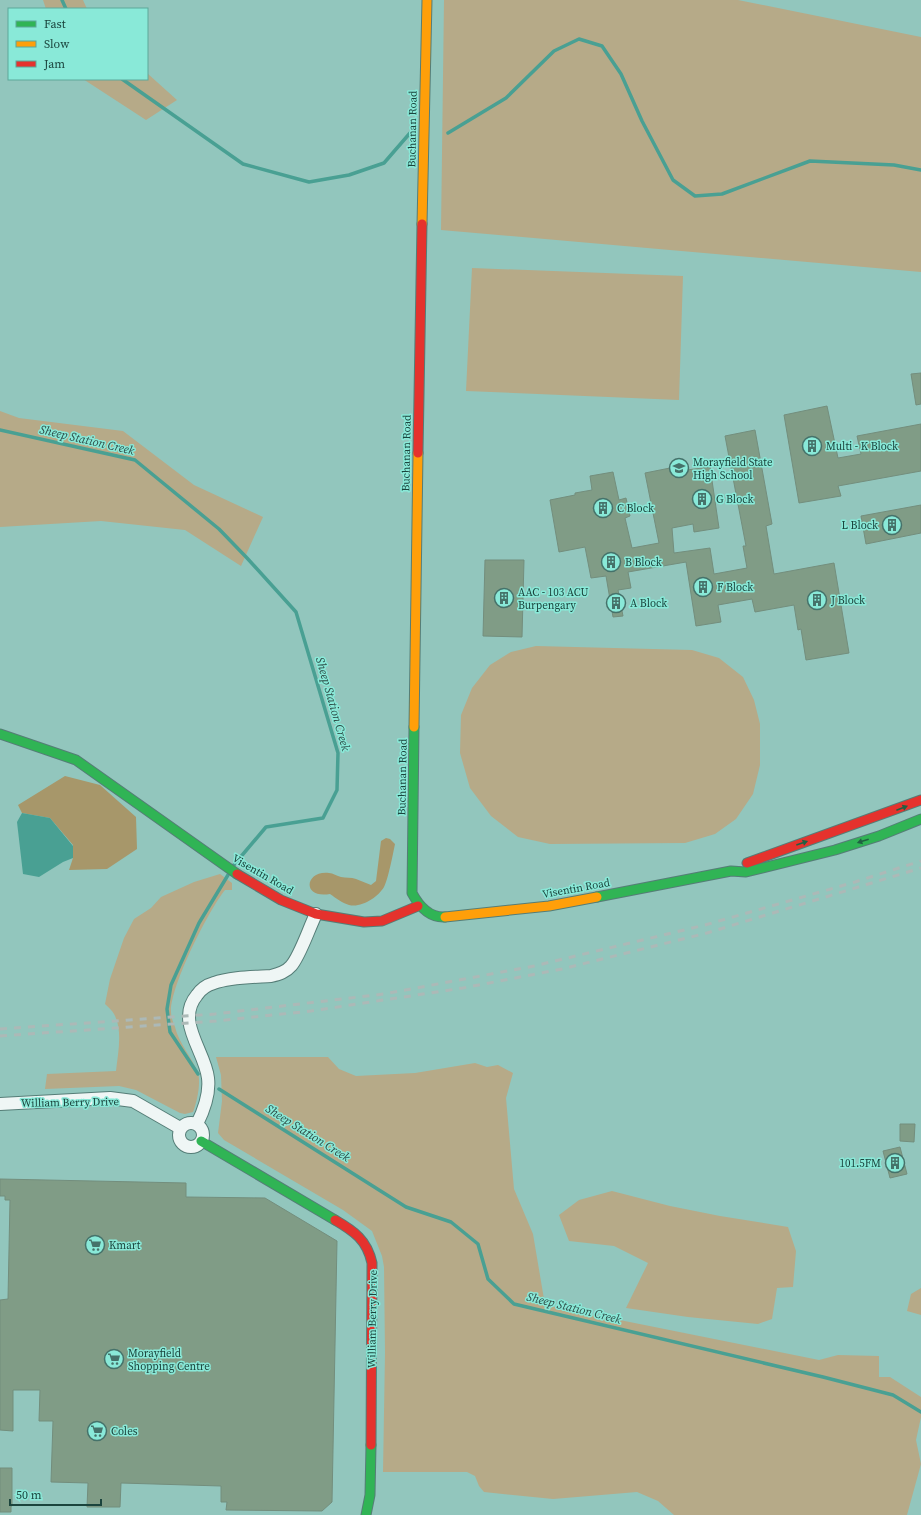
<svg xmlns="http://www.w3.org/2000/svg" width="921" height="1515" font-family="'Source Serif 4',serif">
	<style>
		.green { fill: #b6aa88 }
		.forest { fill: #a7976a }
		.water { fill: #49a093 }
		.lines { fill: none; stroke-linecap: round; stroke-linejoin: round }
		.stream { stroke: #49a093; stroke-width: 3.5 }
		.building { fill: #809c86; stroke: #738e7d }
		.street-casing { stroke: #557d77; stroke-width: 14 }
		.fast-casing { stroke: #557d77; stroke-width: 11 }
		.slow-casing { stroke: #557d77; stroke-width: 11 }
		.jam-casing { stroke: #557d77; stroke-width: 11 }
		.street { stroke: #eff6f5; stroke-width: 12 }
		.fast { stroke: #30b455; stroke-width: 9 }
		.slow { stroke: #ff9f0a; stroke-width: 9 }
		.jam { stroke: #e5322d; stroke-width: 9 }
		.rail { stroke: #acb9b7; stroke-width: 3; stroke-dasharray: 7 7; stroke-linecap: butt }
		.oneway { fill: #206043 }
		.labels { text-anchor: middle; stroke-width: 3; stroke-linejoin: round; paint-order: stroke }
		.street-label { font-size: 11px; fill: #1b443d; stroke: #89e9d8 }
		.poi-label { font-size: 11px; fill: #1b443d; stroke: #89e9d8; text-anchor: start }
		.water-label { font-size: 12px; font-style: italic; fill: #2d4b46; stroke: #89e9d8 }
	</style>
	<rect width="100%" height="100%" fill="#92c6bd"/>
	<path class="green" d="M43,0H83L87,9H46Z
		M444,0H738L921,37V272L441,230Z
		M147,73L177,100L146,120L83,79H147Z
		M472,268L683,276L679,400L466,391Z
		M0,411L19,418L123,431L194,485L263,517L241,566L185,530L101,521L0,527Z
		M536,646L692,650L719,658L743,677L754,700L760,724V765L753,794L736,819L715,834L685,843L550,844L518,837L491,816L470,788L460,753L461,715L472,688L490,665L511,652Z
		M220,874L232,883V890H225C208,911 170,987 171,1012C171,1017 173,1022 175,1027C179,1044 192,1057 198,1073C201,1083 197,1102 193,1112L185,1114L180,1113L136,1090L119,1086L45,1089L47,1074L116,1071C118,1053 123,1030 114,1014C112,1010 108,1007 105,1004L110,979L124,938L134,919L151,908L161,897L194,882Z
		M216,1057H328L339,1069L356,1076L415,1073L475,1063L487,1067L498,1065L513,1073L506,1098L514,1189L533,1234L545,1305L819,1360L838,1355L879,1356V1377H890L921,1397V1417L916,1440L921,1464L907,1515H674L658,1501L637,1492L553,1499L484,1492L479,1486L475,1476L467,1472H383L385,1353L384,1267L382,1256L372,1231L343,1210L224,1140L218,1133L222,1101L221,1075Z
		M612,1191L670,1206L720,1216L788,1227L796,1251L793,1287L777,1288L772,1319L758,1324L688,1317L626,1308L648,1263L614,1246L569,1241L559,1215L579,1200Z
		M921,1288V1315L907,1311L911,1294Z"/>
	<path class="forest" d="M65,776L100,785L136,817L137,849L107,869L69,870L73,858V845L50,818L22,813L18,805Z
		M386,838L390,839L395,844C393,854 388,880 384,887C378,897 362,908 349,905C342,903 336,898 330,894C301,899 305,870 329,873C333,873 337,876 341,877C346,878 351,877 356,879C361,881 366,883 371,885L376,881L381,841Z"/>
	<path class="water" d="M22,813L50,818L73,846V858L63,862L39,877L23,874L17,822Z"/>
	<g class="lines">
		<path class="stream" d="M62,0L66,9
			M122,79L243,164L309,182L349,175L384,163L410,133
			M448,133L506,98L554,51L579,39L602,46L621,74L642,121L673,180L695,196L722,194L810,161L894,165L921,170
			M0,430L135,460L219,529L247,558L296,612L338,753L337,790L323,818L266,827L233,866
			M198,1074L170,1032L167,1009L171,985L199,923L228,875
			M219,1089L406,1207L451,1222L478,1244L488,1279L514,1304L823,1377L893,1395L921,1412"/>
	</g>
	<path class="building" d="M921,373V404L916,405L911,374Z
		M827,406L838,458L861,454L857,436L921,424V471L838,486L841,496L799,503L784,415Z
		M755,430L772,524L766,526L774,574L834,563L849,653L806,660L801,629L798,630L794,605L755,612L752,599L718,605L721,622L696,626L686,562L628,572L631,588L618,590L623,616L613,617L606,576L591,578L585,547L559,552L550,500L575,495V493L592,490L590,476L613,472L619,500L626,498L630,516L625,518L632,548L659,543L645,473L670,468L671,472L710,467L719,528L694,532L693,524L672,528L674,553L710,548L714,574L747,568L743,546H746L725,436Z
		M921,505V533L866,544L861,516Z
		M485,560H524L522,637L483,636Z
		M900,1124H915L914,1142L900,1141Z
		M900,1147L907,1174L890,1178L883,1151Z
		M0,1179L186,1183V1197L265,1198L337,1241L332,1502L322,1511L226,1510L227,1502H221V1486L121,1483L120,1507H87L88,1483L51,1482L53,1421H39L40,1390H13V1431L0,1430V1300L8,1299L10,1200H5V1196H0Z
		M0,1468H12V1506H11V1512H0Z"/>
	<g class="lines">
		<g class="street-casing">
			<path id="street" d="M0,1104L110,1098L133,1101L180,1128
				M179 1135a12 12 0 1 1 24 0a12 12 0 1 1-24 0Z
				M197,1124C204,1110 210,1094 208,1078C205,1051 175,1021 197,995C201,989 207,985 214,983C230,977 254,977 271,976C279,974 286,972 291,966C300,956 309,928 316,914"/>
		</g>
		<g class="fast-casing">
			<path id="fast" d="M414,727L412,893C419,906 429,918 445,917
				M0,734L76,760L237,874
				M597,897L731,871L746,872L835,850L879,836L921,819
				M201,1141L335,1220
				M366,1515L370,1495L371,1445"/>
		</g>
		<g class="slow-casing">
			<path id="slow" d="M422,224L427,0
				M414,727L418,453
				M445,917L549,906L597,897"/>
		</g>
		<g class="jam-casing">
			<path id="jam" d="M418,453L422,224
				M747,863L921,800
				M237,874L281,900L316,914L364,922L382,921L418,906
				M335,1220C354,1231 367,1240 372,1263L371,1445"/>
		</g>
		<use href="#street" class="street"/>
		<use href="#fast" class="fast"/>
		<use href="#slow" class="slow"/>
		<use href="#jam" class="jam"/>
		<path class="rail" d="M0,1029L215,1014L384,994L534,966L705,925L855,882L921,861
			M0,1036L216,1021L311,1011L463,988L562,969L707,933L921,868"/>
	</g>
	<defs><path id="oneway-solid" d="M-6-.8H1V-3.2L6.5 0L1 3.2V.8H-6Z"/></defs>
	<g class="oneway">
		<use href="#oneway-solid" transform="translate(902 808) rotate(-21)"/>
		<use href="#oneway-solid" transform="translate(863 841) rotate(162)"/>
		<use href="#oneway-solid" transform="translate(802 843) rotate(-19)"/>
	</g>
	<defs>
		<g id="building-ring" transform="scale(1)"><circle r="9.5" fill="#89e9d8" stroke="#45726a" stroke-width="1.5"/><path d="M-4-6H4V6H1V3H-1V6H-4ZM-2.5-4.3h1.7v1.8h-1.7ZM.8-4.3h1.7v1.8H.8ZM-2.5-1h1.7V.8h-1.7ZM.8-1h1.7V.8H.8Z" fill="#45726a"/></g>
		<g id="school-ring" transform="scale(1)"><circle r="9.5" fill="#89e9d8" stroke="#45726a" stroke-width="1.5"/><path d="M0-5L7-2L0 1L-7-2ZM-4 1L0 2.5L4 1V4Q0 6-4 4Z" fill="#45726a"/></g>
		<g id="supermarket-ring" transform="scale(1)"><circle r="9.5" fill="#89e9d8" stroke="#45726a" stroke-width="1.5"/><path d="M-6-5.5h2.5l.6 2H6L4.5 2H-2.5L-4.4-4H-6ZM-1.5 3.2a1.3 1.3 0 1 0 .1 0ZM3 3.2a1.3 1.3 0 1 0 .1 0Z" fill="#45726a"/></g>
	</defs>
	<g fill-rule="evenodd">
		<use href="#building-ring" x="812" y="446"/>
		<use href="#school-ring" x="679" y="468"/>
		<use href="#building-ring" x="702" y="499"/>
		<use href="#building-ring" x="603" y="508"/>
		<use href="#building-ring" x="892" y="525"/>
		<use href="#building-ring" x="611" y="562"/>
		<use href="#building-ring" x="703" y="587"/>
		<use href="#building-ring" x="504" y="598"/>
		<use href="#building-ring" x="817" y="600"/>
		<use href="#building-ring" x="616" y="603"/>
		<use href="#building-ring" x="895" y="1163"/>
		<use href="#supermarket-ring" x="95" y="1245"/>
		<use href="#supermarket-ring" x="114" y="1359"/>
		<use href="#supermarket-ring" x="97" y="1431"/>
	</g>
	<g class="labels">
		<g class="street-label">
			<text transform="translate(412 129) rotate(-89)" y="4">Buchanan Road</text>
			<text transform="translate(406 453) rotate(-89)" y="4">Buchanan Road</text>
			<text transform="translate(402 777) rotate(-89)" y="4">Buchanan Road</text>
			<text transform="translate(263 874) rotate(30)" y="4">Visentin Road</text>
			<text transform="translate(576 888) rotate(-10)" y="4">Visentin Road</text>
			<text transform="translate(70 1102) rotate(-1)" y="4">William Berry Drive</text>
			<text transform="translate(372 1319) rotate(-89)" y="4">William Berry Drive</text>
		</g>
		<g class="poi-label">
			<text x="826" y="450">Multi - K Block</text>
			<text x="693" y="466">Morayfield State<tspan x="693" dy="13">High School</tspan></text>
			<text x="716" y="503">G Block</text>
			<text x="617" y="512">C Block</text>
			<text x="878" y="529" text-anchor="end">L Block</text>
			<text x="625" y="566">B Block</text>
			<text x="717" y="591">F Block</text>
			<text x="518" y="596">AAC - 103 ACU<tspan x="518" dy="13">Burpengary</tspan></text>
			<text x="831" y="604">J Block</text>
			<text x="630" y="607">A Block</text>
			<text x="881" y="1167" text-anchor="end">101.5FM</text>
			<text x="109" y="1249">Kmart</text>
			<text x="128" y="1357">Morayfield<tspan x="128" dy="13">Shopping Centre</tspan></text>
			<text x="111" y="1435">Coles</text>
		</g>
		<g class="water-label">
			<text transform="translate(87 440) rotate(13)" y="4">Sheep Station Creek</text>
			<text transform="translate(333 704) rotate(74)" y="4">Sheep Station Creek</text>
			<text transform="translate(308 1133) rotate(32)" y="4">Sheep Station Creek</text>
			<text transform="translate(574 1308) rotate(14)" y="4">Sheep Station Creek</text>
		</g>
	</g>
	<rect x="8" y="8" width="140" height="72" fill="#89e9d8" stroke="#5da79a"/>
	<rect x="16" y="21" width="20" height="6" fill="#30b455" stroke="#5da79a"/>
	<text x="44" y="28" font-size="12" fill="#1b443d">Fast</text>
	<rect x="16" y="41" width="20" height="6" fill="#ff9f0a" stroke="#5da79a"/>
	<text x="44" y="48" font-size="12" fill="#1b443d">Slow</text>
	<rect x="16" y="61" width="20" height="6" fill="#e5322d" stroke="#5da79a"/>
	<text x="44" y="68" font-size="12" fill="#1b443d">Jam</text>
	<path d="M10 1499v6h91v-6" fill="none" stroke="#1b443d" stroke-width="2"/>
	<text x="16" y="1499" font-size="12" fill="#1b443d" stroke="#89e9d8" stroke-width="3" paint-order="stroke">50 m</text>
</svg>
